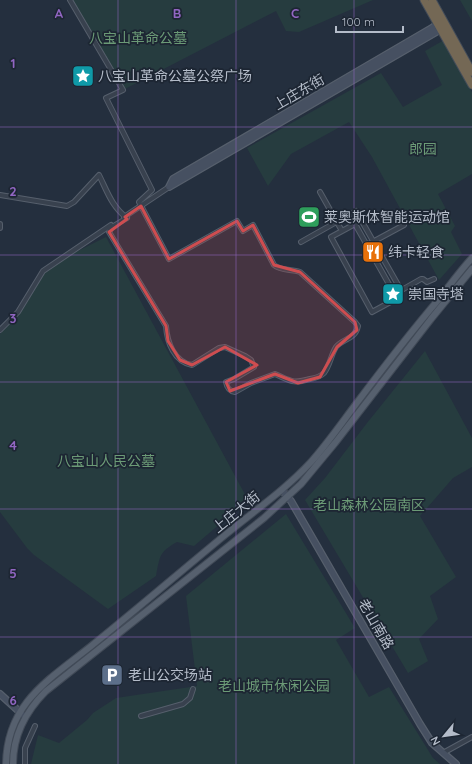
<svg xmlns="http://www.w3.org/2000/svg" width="472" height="764" font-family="Quicksand,'Noto Sans SC',sans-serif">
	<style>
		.green { fill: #263c3f }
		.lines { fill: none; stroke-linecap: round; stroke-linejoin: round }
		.street-casing { stroke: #565f6c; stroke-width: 6 }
		.secondary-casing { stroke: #565f6c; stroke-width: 8 }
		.primary-casing { stroke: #414a57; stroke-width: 8 }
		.highway-casing { stroke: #434c59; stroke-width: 9 }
		.street { stroke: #38414e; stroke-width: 4 }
		.secondary { stroke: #465061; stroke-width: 5.5 }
		.primary { stroke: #56606e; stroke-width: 6 }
		.highway { stroke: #746855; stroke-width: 7 }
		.marked { fill: #ce4d50; fill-opacity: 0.2; stroke: #ce4d50; stroke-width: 3; stroke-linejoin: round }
		.grid { fill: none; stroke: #9266c3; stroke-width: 1; stroke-opacity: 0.55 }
		.labels { text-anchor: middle; stroke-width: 3.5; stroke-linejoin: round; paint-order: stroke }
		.park-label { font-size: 14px; fill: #6b9a76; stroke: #1d2633 }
		.poi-label { font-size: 14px; fill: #b4bcc9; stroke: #1d2633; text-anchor: start }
		.street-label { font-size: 14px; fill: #b4bcc9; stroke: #1d2633 }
		.grid-label { font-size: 13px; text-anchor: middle; font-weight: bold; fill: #9266c3; stroke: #1d2633; stroke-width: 3.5; stroke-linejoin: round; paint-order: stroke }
	</style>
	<rect width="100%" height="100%" fill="#242f3e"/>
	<path class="green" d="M70,0H373L299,32L286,31L276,11L123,90Z
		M460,0H472V21Z
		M444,40L472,92V174L438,194L455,226L451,232L462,254L439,280L372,157L349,122L291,154L268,186L247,148L381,73L403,107L442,85L425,51Z
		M106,237L248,500L194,546L177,542C159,552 160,556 156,576L108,609L34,555L27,548L0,512V334L18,315L41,275L72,254Z
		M425,351L472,438V467L453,478L420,516L456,577L430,596L438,619L419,639L428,661L408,673L305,500L325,478L367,423Z
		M286,514L355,628L336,640L369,697L389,687L433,758L440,764H31L38,735L59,743L87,720L93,713L116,698L197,686L186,596Z"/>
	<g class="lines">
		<g class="street-casing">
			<path id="street" d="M320,192L342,231
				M0,195L67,206L74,202L99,175C107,191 112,207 127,218L112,227L109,232L166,326C167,342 174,362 192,365L219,348L225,347L245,356L251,360L254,367L234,379L226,382C227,388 229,391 235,392L251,383L275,374C291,381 292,384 310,379C316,378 320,377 324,373C330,365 331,355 336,347C343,338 355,340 358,326L355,322L300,272C291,269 281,271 274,265L253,225L243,231L237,221L169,259L139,202L152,190L106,98L123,90L70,0
				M124,217L169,187
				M0,224V228
				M355,224L390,286C392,290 397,291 399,294L396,299L372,312L331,237Z
				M301,242L356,211L401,290
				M367,245L404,225
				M400,291L421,279H423L427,282L434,279
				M0,330L18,312L43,271L111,225
				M141,716L183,704L190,698L193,689
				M443,753L472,737
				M25,764V748L35,726"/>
		</g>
		<g class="secondary-casing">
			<path id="secondary" d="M440,22L432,28L173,179L169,187L443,28
				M282,490L291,501L420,724L432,743L456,764
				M0,694L23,715"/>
		</g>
		<g class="primary-casing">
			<path id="primary" d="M6,764C7,704 47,681 90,647C136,610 180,572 225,535C254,511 285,490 311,462C327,444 341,424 356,404C383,368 410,333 439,299C450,285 460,271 472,258
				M13,764C13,736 26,711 46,691L264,518L301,484L335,443L431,319L472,269"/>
		</g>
		<g class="highway-casing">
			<path id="highway" d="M424,0L472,85
				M432,0L472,72"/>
		</g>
		<use href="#street" class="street"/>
		<use href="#secondary" class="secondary"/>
		<use href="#primary" class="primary"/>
		<use href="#highway" class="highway"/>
	</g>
	<path class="marked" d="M141,206L169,259L237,221L243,231L253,225L274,265L300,272L355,322L357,330L337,347L320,377L298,383L275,374L230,391L226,382L257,365L225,347L192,365L180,360L168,341L166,326L109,232L127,219L125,217Z"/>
	<path class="grid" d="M118,0V764M236,0V764M354,0V764M0,127H472M0,255H472M0,382H472M0,509H472M0,637H472"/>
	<defs>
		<g id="sight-square" transform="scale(1.15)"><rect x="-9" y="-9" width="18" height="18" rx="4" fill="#0f9aa8" stroke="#1d2633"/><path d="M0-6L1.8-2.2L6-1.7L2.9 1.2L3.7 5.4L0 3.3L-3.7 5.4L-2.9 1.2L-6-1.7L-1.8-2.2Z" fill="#fff"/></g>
		<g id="stadium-square" transform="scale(1.15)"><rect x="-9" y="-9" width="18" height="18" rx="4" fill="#2e9e5b" stroke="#1d2633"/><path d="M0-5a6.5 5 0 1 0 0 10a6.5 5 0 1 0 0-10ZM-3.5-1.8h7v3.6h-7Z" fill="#fff"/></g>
		<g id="restaurant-square" transform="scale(1.15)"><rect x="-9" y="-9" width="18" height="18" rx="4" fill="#e8710a" stroke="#1d2633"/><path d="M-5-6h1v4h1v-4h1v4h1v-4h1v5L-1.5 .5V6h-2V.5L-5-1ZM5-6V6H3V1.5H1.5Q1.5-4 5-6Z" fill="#fff"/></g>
		<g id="parking-square" transform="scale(1.15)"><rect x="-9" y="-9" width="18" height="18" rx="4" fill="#5c6f8a" stroke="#1d2633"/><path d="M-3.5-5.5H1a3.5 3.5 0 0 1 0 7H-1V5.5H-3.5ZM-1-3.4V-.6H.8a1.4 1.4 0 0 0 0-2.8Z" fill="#fff"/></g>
	</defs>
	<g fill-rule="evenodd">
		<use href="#sight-square" x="83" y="76"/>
		<use href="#stadium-square" x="309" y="217"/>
		<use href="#restaurant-square" x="373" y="252"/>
		<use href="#sight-square" x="393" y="294"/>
		<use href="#parking-square" x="112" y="675"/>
	</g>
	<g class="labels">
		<g class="park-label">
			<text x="138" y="43">八宝山革命公墓</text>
			<text x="423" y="154">郎园</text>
			<text x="106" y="466">八宝山人民公墓</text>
			<text x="369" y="510">老山森林公园南区</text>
			<text x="274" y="691">老山城市休闲公园</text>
		</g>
		<g class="poi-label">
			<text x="98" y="81">八宝山革命公墓公祭广场</text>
			<text x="324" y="222">莱奥斯体智能运动馆</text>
			<text x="388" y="257">纬卡轻食</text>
			<text x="408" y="299">崇国寺塔</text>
			<text x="128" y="680">老山公交场站</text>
		</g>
		<g class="street-label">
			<text transform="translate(299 92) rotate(-30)" y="5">上庄东街</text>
			<text transform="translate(236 512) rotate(-39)" y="5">上庄大街</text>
			<text transform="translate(376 624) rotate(60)" y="5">老山南路</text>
		</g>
	</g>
	<g class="grid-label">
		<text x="59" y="18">A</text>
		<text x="177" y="18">B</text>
		<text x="295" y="18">C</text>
		<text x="13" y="68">1</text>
		<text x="13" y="196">2</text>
		<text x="13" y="323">3</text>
		<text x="13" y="450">4</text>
		<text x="13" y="578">5</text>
		<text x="13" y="705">6</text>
	</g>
	<g transform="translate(444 736) rotate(241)" stroke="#1d2633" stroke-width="3" paint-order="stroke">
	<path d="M0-3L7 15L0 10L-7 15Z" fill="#b4bcc9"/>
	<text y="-6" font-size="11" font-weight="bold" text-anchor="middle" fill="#b4bcc9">N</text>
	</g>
	<path d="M336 26v6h67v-6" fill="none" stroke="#b4bcc9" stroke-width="2"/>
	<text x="342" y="26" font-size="12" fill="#b4bcc9" stroke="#1d2633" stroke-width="3" paint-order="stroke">100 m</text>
</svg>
